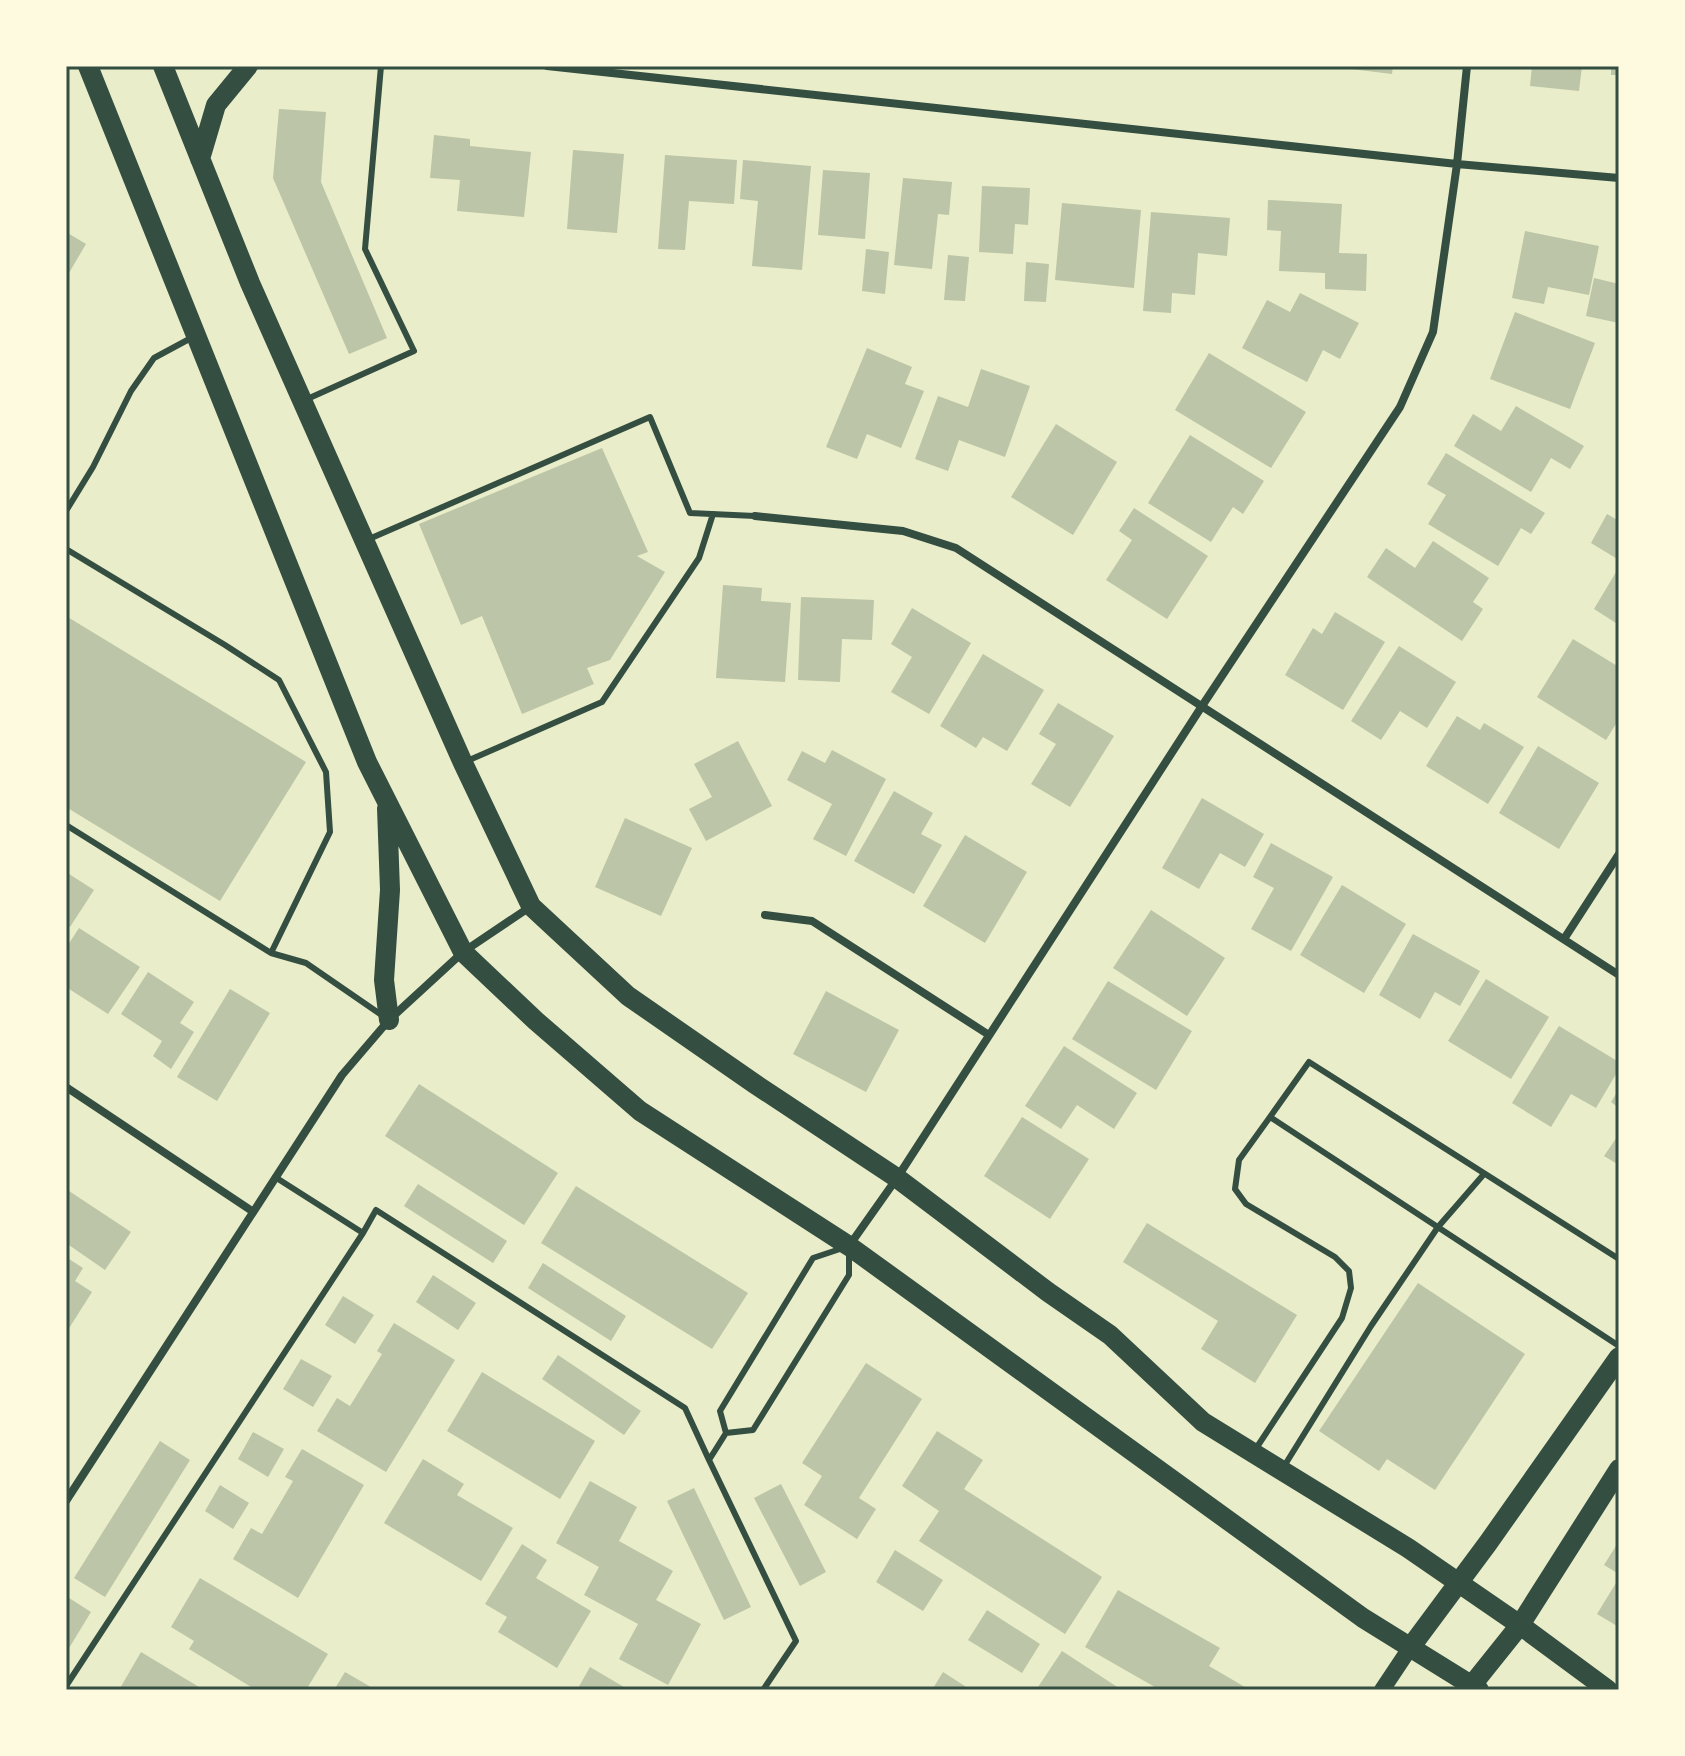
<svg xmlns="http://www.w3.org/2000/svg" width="1685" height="1756" font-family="'DejaVu Sans',sans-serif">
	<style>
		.building { fill: #bcc5a7 }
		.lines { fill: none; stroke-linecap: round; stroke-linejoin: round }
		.service { stroke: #344e41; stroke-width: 6 }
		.minor { stroke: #344e41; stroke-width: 8 }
		.secondary { stroke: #344e41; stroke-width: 16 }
		.primary { stroke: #344e41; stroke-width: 20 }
		.neatline { fill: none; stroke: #344e41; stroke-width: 3 }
	</style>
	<rect width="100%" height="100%" fill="#e9edc9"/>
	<path class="building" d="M1343,66H1393L1392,74L1343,68Z
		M1532,66H1582L1579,91L1530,86Z
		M1611,66H1619V75H1611Z
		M279,109L326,112L321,182L387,338L349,354L273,178Z
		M434,135L470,139V146L531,152L524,217L457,211L460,180L430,178Z
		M573,150L624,154L617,233L567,229Z
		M665,155L737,160L734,204L689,201L685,250L658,249Z
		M743,160L811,166L802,270L752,266L758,201L740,199Z
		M823,170L870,173L865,239L818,235Z
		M903,178L952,182L949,215L938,214L932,269L894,265Z
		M982,186L1030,188L1028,225L1015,224L1013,254L979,252Z
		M1268,200L1342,204L1339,253L1367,254L1366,291L1325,289V273L1279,271L1281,231L1267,230Z
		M1062,203L1141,210L1134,288L1055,280Z
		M1151,212L1230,218L1227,256L1198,253L1195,295L1172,293L1171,313L1143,311Z
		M1525,231L1599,246L1589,295L1548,287L1544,304L1512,298Z
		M66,232L86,244L66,278Z
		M866,249L889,252L885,294L862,291Z
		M948,255L969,257L965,301L944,300Z
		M1026,262L1049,264L1046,302L1024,301Z
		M1594,278L1619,284V323L1586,316Z
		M1300,293L1359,323L1340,359L1323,350L1307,382L1242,348L1267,300L1290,312Z
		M1515,312L1595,343L1570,409L1490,379Z
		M867,348L912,367L905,384L924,391L901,448L867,434L857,459L826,447Z
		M1209,353L1306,412L1271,468L1175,410Z
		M981,369L1030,386L1005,457L959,440L948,471L915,459L938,396L968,407Z
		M1516,406L1584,446L1570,469L1551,458L1531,492L1454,446L1473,414L1501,431Z
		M1056,424L1117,462L1073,535L1011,497Z
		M1190,435L1264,481L1243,514L1233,507L1211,542L1148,503Z
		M602,448L648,552L637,556L665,572L610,660L587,668L594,684L522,714L482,616L461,625L419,524Z
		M1446,453L1545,513L1531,534L1521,528L1498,566L1428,524L1446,495L1427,484Z
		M1134,508L1208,556L1167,619L1106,580L1132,540L1119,531Z
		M1607,514L1619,521V560L1591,543Z
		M1433,541L1489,578L1473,602L1483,609L1462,641L1367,577L1386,548L1415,568Z
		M1616,572L1619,574V625L1594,609Z
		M723,585L762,588L761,601L791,603L785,682L716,678Z
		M801,597L874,600L872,640L842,639L840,682L798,680Z
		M912,608L971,643L929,714L891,692L912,657L891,644Z
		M1335,612L1385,642L1343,710L1285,675L1313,628L1322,634Z
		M66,616L306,762L220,901L66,807Z
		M1573,639L1619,667V719L1606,740L1537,697Z
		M1399,646L1456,682L1427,728L1400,711L1381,740L1351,721Z
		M983,654L1044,690L1007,751L983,737L976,748L940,726Z
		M1058,703L1114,736L1070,807L1031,784L1056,744L1039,734Z
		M1457,716L1480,730L1484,723L1524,747L1488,804L1426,766Z
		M738,741L772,806L706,841L689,809L712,797L694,764Z
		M1538,746L1599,783L1559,849L1499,813Z
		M832,750L886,779L846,856L813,839L832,804L787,780L802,751L825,763Z
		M894,791L933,813L921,834L942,845L914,894L854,861Z
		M1202,798L1264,834L1245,867L1220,853L1199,889L1162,868Z
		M625,818L692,848L661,916L595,887Z
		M965,835L1027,872L985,943L923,906Z
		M1271,843L1333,877L1291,951L1251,929L1274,888L1253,877Z
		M66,872L94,890L70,927L66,925Z
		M1342,885L1406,924L1364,993L1300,955Z
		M1151,910L1225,958L1187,1016L1113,968Z
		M79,928L140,967L108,1014L66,987V948Z
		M1413,934L1480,971L1460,1006L1435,992L1420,1019L1379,995Z
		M148,972L194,1002L180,1023L194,1032L171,1069L153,1056L162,1041L121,1014Z
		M1486,979L1549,1017L1511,1079L1448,1041Z
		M1108,981L1192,1031L1156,1090L1072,1039Z
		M230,989L270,1013L217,1101L177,1077Z
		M826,991L899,1030L866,1092L793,1054Z
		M1559,1026L1619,1062V1069L1596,1108L1571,1094L1551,1127L1512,1103Z
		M1064,1046L1137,1093L1114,1129L1077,1105L1061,1129L1025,1106Z
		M419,1084L558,1173L524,1225L385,1136Z
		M1619,1089V1108L1611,1102Z
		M1022,1117L1089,1159L1050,1219L984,1176Z
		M1619,1134V1165L1604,1156Z
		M418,1184L507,1241L493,1263L404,1206Z
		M576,1186L748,1293L712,1349L541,1243Z
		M66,1189L131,1232L105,1270L66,1243Z
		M1147,1223L1297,1315L1255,1383L1201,1349L1218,1321L1123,1262Z
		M66,1257L83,1268L75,1281L92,1292L66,1333Z
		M543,1263L626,1316L611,1341L528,1288Z
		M433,1275L476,1303L458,1330L416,1302Z
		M1418,1283L1525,1354L1435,1490L1387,1459L1379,1471L1319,1431Z
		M343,1296L374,1315L355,1344L325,1325Z
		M394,1323L455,1360L386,1472L317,1431L337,1398L350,1406L382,1354L377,1351Z
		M558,1355L641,1411L624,1435L542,1379Z
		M301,1359L332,1376L313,1407L283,1389Z
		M866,1363L922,1399L859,1498L876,1509L857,1539L804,1505L822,1476L802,1463Z
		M482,1372L595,1441L560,1499L447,1431Z
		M937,1431L983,1460L964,1489L1102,1577L1065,1634L919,1541L939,1511L902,1486Z
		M253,1432L284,1449L268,1477L238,1459Z
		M160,1441L190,1460L105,1597L74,1578Z
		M302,1449L364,1485L298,1598L233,1559L251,1528L262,1534L293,1481L285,1477Z
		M423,1459L464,1484L457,1495L513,1528L481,1581L384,1523Z
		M590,1481L637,1507L619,1541L673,1571L656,1600L701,1624L668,1685L619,1659L638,1624L584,1595L599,1567L556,1543Z
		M781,1484L826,1572L800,1586L754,1498Z
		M220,1485L249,1503L233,1529L205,1511Z
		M694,1488L751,1607L724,1620L667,1501Z
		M1619,1541V1574L1604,1565Z
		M522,1544L547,1560L536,1578L591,1611L557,1668L498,1632L507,1617L485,1604Z
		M895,1550L943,1580L923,1611L876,1582Z
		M200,1578L328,1654L306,1690H256L189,1649L194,1641L171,1627Z
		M1619,1578V1622L1617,1626L1597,1614Z
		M1118,1590L1220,1648L1209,1666L1250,1690H1160L1085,1647Z
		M66,1596L91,1612L66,1653Z
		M987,1610L1040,1644L1022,1673L968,1640Z
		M1062,1651L1122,1690H1036Z
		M141,1652L204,1690H119Z
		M590,1667L629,1690H577Z
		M345,1672L376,1690H334Z
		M943,1672L971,1690H932Z"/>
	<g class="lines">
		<path class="service" d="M305,400L414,351L365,249L381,66
			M66,511L93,467L131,391L154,358L193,337
			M369,539L650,417L690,513L755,516
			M66,549L225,645L279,680L326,772L330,832L271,953
			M467,761L602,702L699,558L713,514
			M66,825L271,953L306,963L383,1016
			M275,1177L363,1233L376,1210L685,1408L709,1460
			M849,1246V1275L753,1430L726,1433L720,1411L813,1258Z
			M1619,1259L1309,1062L1270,1117L1619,1346
			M726,1433L709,1460L796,1641L763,1690
			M1255,1450L1342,1318L1351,1288L1349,1271L1335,1257L1246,1204L1235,1189L1239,1160L1270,1117
			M1283,1468L1371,1326L1438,1227L1484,1174
			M66,1686L363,1233"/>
		<path class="minor" d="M547,66L1457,164L1619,178
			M755,516L903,531L956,548L1619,975
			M765,915L812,921L989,1035
			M1564,939L1619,854
			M66,1087L252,1211
			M849,1246L897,1178L1202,706L1400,407L1433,332L1457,164L1467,66
			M66,1501L342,1075L389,1020L463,952L530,907"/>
		<path class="secondary" d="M1382,1690L1410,1648"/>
		<path class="primary" d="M88,66L367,762L463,952L536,1021L640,1111L849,1246L1363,1618L1479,1690
			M163,66L250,283L463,763L531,906L628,996L755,1084L897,1178L1048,1292L1110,1335L1203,1422L1408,1548L1520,1625L1608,1690
			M200,159L216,105L248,66
			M387,808L390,890L384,980L389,1020
			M1410,1648L1488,1543L1619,1357
			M1472,1685L1520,1625L1619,1469"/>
	</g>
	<rect width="1685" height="1756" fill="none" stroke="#fefae0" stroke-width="136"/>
	<rect x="68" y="68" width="1549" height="1620" class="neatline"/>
</svg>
